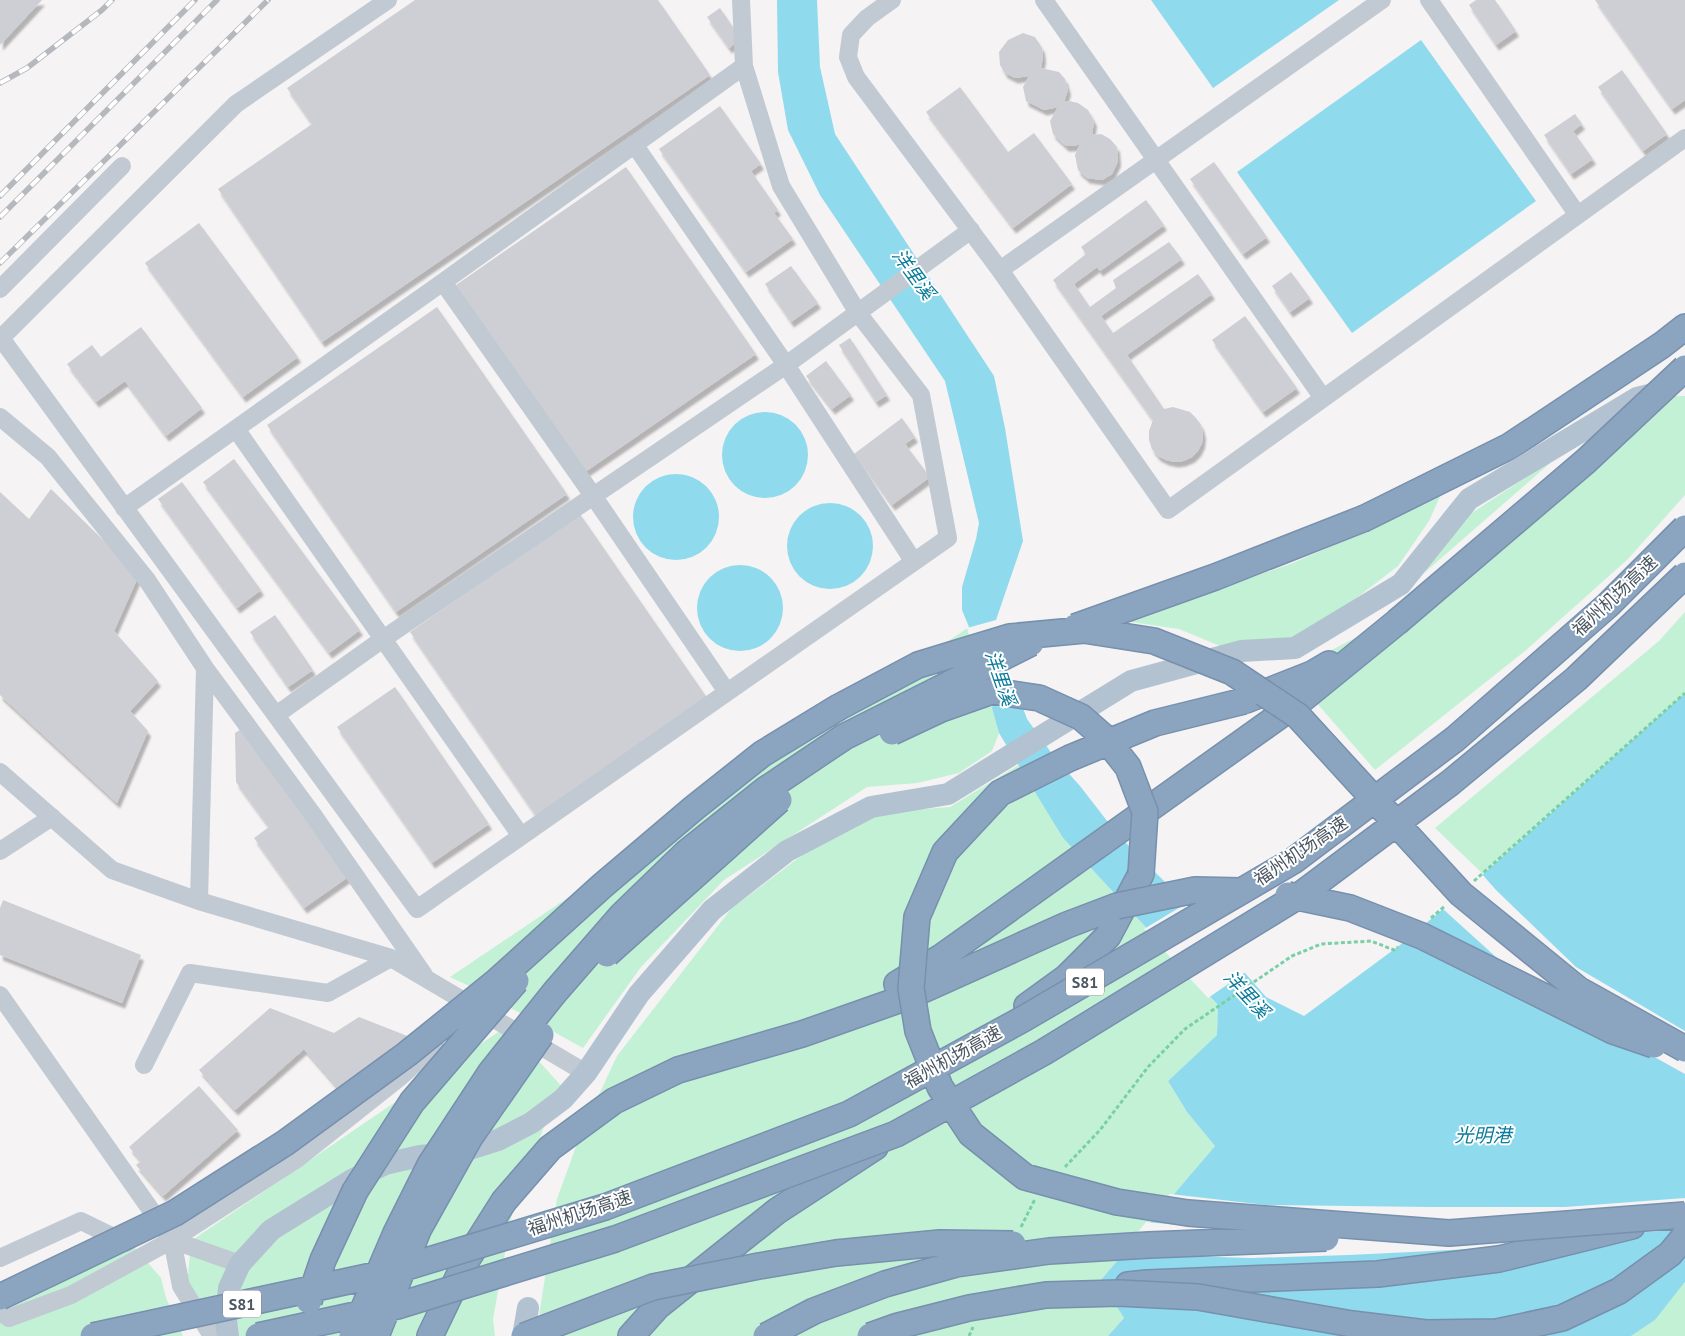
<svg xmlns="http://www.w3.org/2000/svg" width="1685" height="1336" font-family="'PT Sans','Noto Sans SC',sans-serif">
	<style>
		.green { fill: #c3f1d5 }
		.water { fill: #90daee }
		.pier { fill: #f5f3f3 }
		.building { fill: #cdcfd5; filter: url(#shadow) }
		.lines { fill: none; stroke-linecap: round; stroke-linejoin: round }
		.highway-casing { stroke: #7690ad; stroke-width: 28 }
		.path { stroke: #7ad0a6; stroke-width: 3; stroke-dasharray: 4 2.5; stroke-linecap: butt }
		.minor { stroke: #c1cad2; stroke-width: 18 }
		.major { stroke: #b3c2d1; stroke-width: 22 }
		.highway { stroke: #8ba5c1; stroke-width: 25 }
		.rail-casing { stroke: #b5b8bd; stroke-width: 5.5 }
		.rail { stroke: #fff; stroke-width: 4; stroke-dasharray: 11; stroke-linecap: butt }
		.highway-bridge-casing { stroke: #7690ad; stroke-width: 28; stroke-linecap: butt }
		.highway-bridge { stroke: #8ba5c1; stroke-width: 25 }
		.labels { text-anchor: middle; stroke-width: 4; stroke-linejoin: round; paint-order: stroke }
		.shield { fill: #fff; stroke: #808990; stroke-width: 1 }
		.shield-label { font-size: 16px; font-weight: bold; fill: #4a5661 }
		.street-label { font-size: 18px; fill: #4a5661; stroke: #fff }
		.water-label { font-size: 19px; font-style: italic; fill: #0c7c9b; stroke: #fff }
	</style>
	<defs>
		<filter id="shadow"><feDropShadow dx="3" dy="5.5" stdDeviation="1" flood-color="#0004"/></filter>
	</defs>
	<rect width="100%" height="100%" fill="#f5f3f3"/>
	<path class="green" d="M1667,396H1685V495L1628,559L1525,651L1375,770L1315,701L1273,675L1301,666L1428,600Z
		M1556,458L1423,574L1458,522Z
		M1442,492L1429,521L1398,566L1350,603L1286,642L1232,651L1179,629L1124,621L1293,563L1395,518Z
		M1685,612V693L1483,874L1435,828L1659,641Z
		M969,627L999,733L992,751L959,773L917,783L867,787L724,880L641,967L583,1048L478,990L450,977Z
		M1019,765L1063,838L1218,1005L1217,1035L1168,1081L1187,1112L1215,1146L1100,1281L1124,1318L1108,1336H536L557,1199L581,1133L617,1056L731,909L830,834L885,812L950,807Z
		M507,1026L564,1089L553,1103L513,1208L493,1319L495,1336H210L191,1292L188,1276L191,1241Z
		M122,1233L161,1278L166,1298L183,1336H0V1286Z
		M1685,1282V1336H1631L1655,1320Z"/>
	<path class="water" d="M777,0H817L820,67L835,134L994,376L1005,428L1023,541L996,620L995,632L1027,719L1055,758L1080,786L1118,835L1169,886L1266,997L1304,1016L1400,945L1461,894L1685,693V1282L1655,1320L1631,1336H1108L1124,1318L1100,1281L1215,1146L1187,1112L1168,1081L1217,1035L1218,1005L1063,838L999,733L969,627L962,610V587L976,539L979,523L945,381L820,195L788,130L778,72Z
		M1151,0H1339L1213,88Z
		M1421,40L1536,201L1352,333L1237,172Z
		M722 455a43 43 0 1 1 86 0a43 43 0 1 1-86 0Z
		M633 517a43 43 0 1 1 86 0a43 43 0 1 1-86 0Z
		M787 546a43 43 0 1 1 86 0a43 43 0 1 1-86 0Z
		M697 608a43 43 0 1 1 86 0a43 43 0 1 1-86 0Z"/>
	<path class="pier" d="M996,620H998V632L1025,708L995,706L989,707L967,628Z
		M1481,873L1496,890L1576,967L1685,1031V1074L1530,988L1443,909L1441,907Z
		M1187,903L1247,971L1208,998L1144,929Z
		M1170,1194L1266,1205L1430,1207H1565L1685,1198V1229L1598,1236L1472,1249L1349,1255L1251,1258L1154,1255L1115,1259L1146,1222L1178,1225L1183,1221L1152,1215Z"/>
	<path class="building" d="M0,0H42L0,45Z
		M415,0H658L710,75L322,342L218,189L312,124L287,88Z
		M1476,0H1495L1516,31L1496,45L1469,5Z
		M1595,0H1685V100L1672,109Z
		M720,8L741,39L729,48L707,17Z
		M1023,33L1035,37L1042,48L1043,57L1041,68L1059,72L1065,79L1068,90L1064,102L1069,101L1078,103L1088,110L1094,121L1092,135L1101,134L1110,139L1117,147L1118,161L1112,174L1102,180L1087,178L1078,170L1075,155L1080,144L1074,146H1066L1053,134L1050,121L1058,107L1044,110L1026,101L1023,87L1029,76L1015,78L1005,73L1000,65L999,52L1008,40Z
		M1622,70L1667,134L1643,151L1598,87Z
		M960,87L1008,152L1034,133L1072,184L1013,228L926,112Z
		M720,106L761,164L751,171L778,210L774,213L793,239L746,272L659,149Z
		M1575,114L1582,124L1573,131L1593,159L1571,174L1544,135Z
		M1214,162L1267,237L1243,254L1190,179Z
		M626,167L756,354L585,472L456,285Z
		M1146,200L1164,225L1100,271L1097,267L1074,284L1090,307L1116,288L1113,280L1169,242L1182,259L1101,316L1113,333L1198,274L1212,294L1127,355L1164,409L1173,407L1190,412L1196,418L1201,425L1203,434L1202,443L1198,451L1192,457L1183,461L1175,462L1166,460L1158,456L1152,449L1149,440V431L1153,420L1053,280L1086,254L1081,247Z
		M199,223L298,357L243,397L145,263Z
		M791,266L818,303L791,322L765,284Z
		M1291,272L1310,298L1290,312L1272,286Z
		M437,307L567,494L396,612L267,425Z
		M1245,316L1297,388L1263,412L1212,340Z
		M141,327L202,408L166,436L125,381L96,402L67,364L92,345L101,357Z
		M850,338L887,395L876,402L839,345Z
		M826,361L851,395L832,409L806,376Z
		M902,418L915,437L905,444L930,477L892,505L854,454Z
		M234,459L360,630L329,653L203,482Z
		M182,482L261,590L237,608L158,499Z
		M51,489L139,575L114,631L158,681L130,711L148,731L117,803L0,695V492L29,519Z
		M580,514L710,702L539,820L410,632Z
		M275,615L313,670L288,687L250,632Z
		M395,687L489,824L432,863L337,727Z
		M244,727L351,875L304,908L254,838L269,827L236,782L235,733Z
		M3,900L141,955L122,1003L0,955V908Z
		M270,1008L334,1033L359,1017L410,1037L344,1095L304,1049L235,1110L199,1070Z
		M199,1086L238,1130L163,1196L136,1165L141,1161L129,1147Z"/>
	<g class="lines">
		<g class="highway-casing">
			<path id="highway" d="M1365,518L1510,446L1662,345L1685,327
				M1246,700L1312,674L1329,664
				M897,984L943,956L1300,701L1397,622
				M1027,1006L1067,977L1108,936L1141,874
				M1128,1285L1147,1283L1378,1274L1499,1259L1632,1226
				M430,1336L466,1261L504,1201L550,1148L614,1101L678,1070L802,1034L907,997L1067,925L1117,906
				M631,1336L658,1306L777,1211L875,1147"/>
		</g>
		<path class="path" d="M1474,881L1685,693
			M1431,918L1445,906
			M1065,1167L1100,1130L1148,1067L1185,1029L1292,956L1321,944L1371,941L1394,950L1398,947
			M1021,1227L1035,1199
			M969,1336L973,1327"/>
		<path class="minor" d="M388,0L236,104L1,338L417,909L948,538L921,395L858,313L781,186L744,66L741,0
			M892,0L867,18L851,35L848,57L856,77L1000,270L1168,510L1685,138
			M1044,0L1323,398
			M1429,0L1577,214
			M634,144L786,365L914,562
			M1000,270L1382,0
			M443,282L594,497L727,692
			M0,289L122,166
			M0,417L48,457L147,580L205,668L199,901
			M236,429L521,836
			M124,508L443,282L744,66
			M205,668L311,812L424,975
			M276,715L383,639L786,365L971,230
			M0,772L112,870L199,901L391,958L586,1073
			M0,851L52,817
			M0,995L172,1240L240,1264
			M144,1065L190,973L328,993L391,958
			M172,1240L181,1286L212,1336
			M0,1258L81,1221L126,1243
			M0,1312L9,1318L71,1295L172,1240L297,1159L399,1078L435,1046"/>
		<path class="major" d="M228,1336L226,1321L229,1288L240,1264L271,1230L350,1181L385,1164L420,1156L460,1152L498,1140L531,1123L563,1099L586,1073L639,994L712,910L787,851L871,807L948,794L1131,681L1241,651L1295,648L1401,584L1469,499L1637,398L1661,392
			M523,1336L528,1308"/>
		<use href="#highway" class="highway"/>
		<g class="rail-casing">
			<path id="rail" d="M0,83L27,68L102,10L112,0
				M0,196L195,0
				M0,217L217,0
				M0,263L268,0"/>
		</g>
		<use href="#rail" class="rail"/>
		<g class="highway-bridge-casing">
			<path id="highway-bridge" d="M1397,622L1586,461L1685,368
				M1075,627L1215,577L1365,518
				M1244,701L1155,723L1070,758L1000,793L945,852L917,917L911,988L918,1031L940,1087L971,1134L1025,1177L1117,1202L1188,1213L1449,1233L1685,1215
				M892,732L941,709L992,691L1039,698L1081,717L1105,738L1128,767L1145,812L1141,874
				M1288,895L1350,908L1422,936L1613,1031L1654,1045
				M1117,906L1195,890L1241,891
				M607,954L779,800
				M0,1297L175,1213L285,1143L407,1054L496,982L602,886L694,808L762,754L839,707L918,665L1010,637L1084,630L1154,641L1232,672L1298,716L1461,894L1579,990L1685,1049
				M309,1301L323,1260L355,1191L412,1102L516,981
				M93,1336L390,1272L605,1207L849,1114L1023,1019L1293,861L1455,739L1608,605L1685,528
				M258,1336L397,1306L615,1239L896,1134L1044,1052L1303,893L1450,783L1576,679L1685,575
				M352,1336L396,1233L430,1165L491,1072L555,992L622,915L686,853L765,790L844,737L1031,643
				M376,1336L418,1230L470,1137L541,1035
				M524,1336L653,1287L759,1266L836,1253L940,1243L1013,1244
				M766,1336L814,1311L885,1284L956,1264L1049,1251L1149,1245L1326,1238
				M870,1336L898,1326L969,1308L1046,1295L1119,1293L1198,1297L1352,1324L1426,1333L1497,1332L1562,1318L1619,1291L1670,1254L1685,1236"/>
		</g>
		<use href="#highway-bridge" class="highway-bridge"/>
	</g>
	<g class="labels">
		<g class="shield">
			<rect x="1066" y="968.5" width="38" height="27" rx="4"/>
			<rect x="223" y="1290.5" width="38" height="27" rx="4"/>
		</g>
		<g class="shield-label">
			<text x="1085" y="988">S81</text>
			<text x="242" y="1310">S81</text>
		</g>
		<g class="street-label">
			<text transform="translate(1615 596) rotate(-43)" y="6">福州机场高速</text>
			<text transform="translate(1301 851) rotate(-34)" y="6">福州机场高速</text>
			<text transform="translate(953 1057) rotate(-29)" y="6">福州机场高速</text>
			<text transform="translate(580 1213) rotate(-18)" y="6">福州机场高速</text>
		</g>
		<g class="water-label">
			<text transform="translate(914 274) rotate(54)" y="7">洋里溪</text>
			<text transform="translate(1001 678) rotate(71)" y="7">洋里溪</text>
			<text transform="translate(1247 994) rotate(47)" y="7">洋里溪</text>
			<text x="1483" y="1142">光明港</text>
		</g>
	</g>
</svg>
